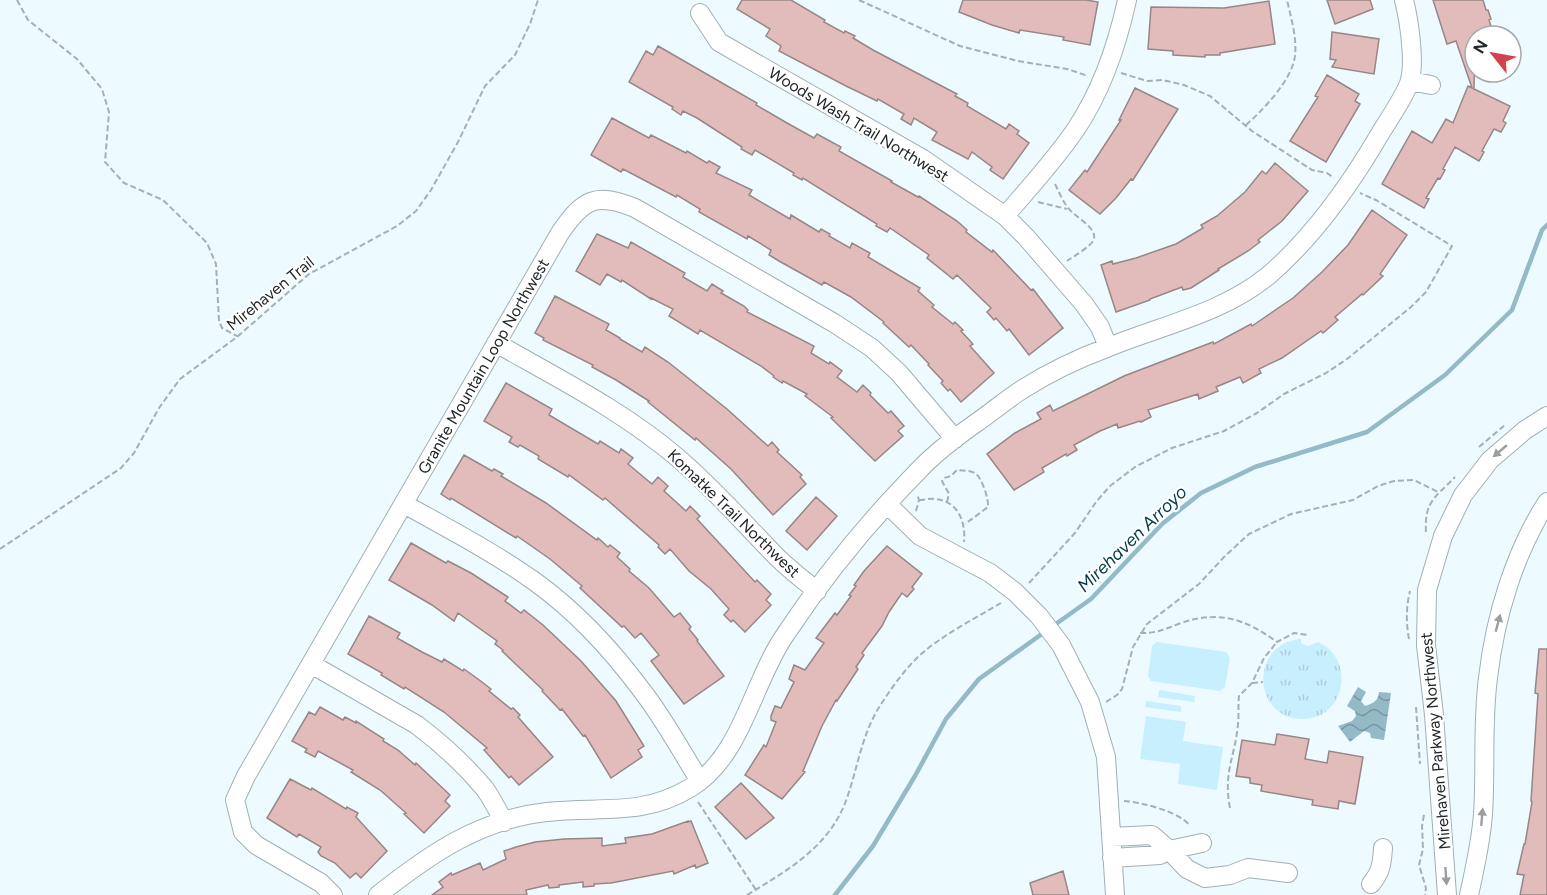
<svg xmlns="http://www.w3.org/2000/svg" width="1547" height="895" font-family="Figtree,sans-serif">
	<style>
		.grass { fill: url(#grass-tufts) }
		.park { fill: #c8effd }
		.water { fill: url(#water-waves) }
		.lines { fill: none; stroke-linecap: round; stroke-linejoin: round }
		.stream { stroke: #94b9c7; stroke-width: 4.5 }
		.building { fill: #e2bcbb; stroke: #968686; stroke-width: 1.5 }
		.minor-casing { stroke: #a0b0b5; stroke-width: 20 }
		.path { stroke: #a5b0b4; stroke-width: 2; stroke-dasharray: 6 3; stroke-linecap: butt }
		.minor { stroke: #fff; stroke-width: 18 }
		.oneway { fill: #9b9e9f }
		.labels { text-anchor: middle; stroke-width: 4.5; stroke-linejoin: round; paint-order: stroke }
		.street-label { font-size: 16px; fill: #212729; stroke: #fff }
		.water-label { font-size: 18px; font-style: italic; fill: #023c4b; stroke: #fff }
	</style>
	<defs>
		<pattern id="grass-tufts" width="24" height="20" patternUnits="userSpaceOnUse" patternTransform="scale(1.5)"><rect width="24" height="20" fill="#c8effd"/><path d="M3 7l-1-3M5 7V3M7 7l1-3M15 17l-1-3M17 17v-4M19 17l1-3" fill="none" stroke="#accdd9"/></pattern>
		<pattern id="water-waves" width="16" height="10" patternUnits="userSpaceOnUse" patternTransform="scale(1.5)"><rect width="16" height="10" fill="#94b9c7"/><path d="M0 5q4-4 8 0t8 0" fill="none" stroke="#7896a2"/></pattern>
	</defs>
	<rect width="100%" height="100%" fill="#edfaff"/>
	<path class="grass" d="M1300,639L1302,644L1308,646L1318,642C1357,659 1345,721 1301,719C1252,717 1250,644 1300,639Z"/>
	<path class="park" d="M1157,642L1226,652L1230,658L1225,687L1220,691L1151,681L1148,676L1152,646Z
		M1159,690L1195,696L1194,702L1158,697Z
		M1146,701L1181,706V712L1145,707Z
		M1146,716L1186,722L1183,741L1223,747L1217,790L1178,784L1180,764L1140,759Z"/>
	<path class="water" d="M1358,687L1366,692L1361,701L1365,706C1374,703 1378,701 1379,692L1391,693L1384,740L1371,738L1370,733L1364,731L1350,742L1338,726L1352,721L1356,716L1355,711L1347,706Z"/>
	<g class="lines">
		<path class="stream" d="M1053,626L1091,599L1162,524L1201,493L1255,467L1367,432L1445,375L1512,310L1542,230L1547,225
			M835,895L873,846L915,776L946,719L979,679L1046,631"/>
	</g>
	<path class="building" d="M742,0H791L825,20L824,22L844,33L845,31L855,36L853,38L873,50L957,94L955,96L968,103L967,106L1006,129L1009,124L1019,131L1017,134L1029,143L1003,179L990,170L992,167L972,152L968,159L932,140L937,132L914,118L911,125L901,119L904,114L878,99L877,101L846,86L779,51L781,46L766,36L770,29L737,9Z
		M963,0H1086L1098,2L1090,45L1063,40L1064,37L1020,30L1019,33L992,25L959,12Z
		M1327,0H1370L1373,9L1335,24Z
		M1433,0H1483L1486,10H1488L1491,19L1489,20L1494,36H1475L1474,89L1510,106L1503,121L1506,123L1501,132L1494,129L1482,151L1484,152L1479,161L1455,147L1443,169L1445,170L1440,179L1438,178L1426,198L1429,199L1424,208L1382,184L1412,131L1432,143L1446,119L1453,123L1468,86L1472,88L1456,41L1447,44Z
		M1269,1L1275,44L1220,53V55H1205V57L1173,55V51L1148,49L1151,7L1224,8Z
		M1332,32L1379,39L1374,74L1332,67L1336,60L1330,59Z
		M658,46L757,103L756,105L787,123L814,138L817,134L841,147L839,151L892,181L891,182L918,197L919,196L957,221L967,230L966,232L992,252L993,250L1031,290L1033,289L1063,328L1029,355L1009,329L1007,331L996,318L994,320L987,312L991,308L957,275L953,279L927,258L929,255L890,228L887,232L876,226L877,224L803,178L802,180L793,175L794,173L755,150L752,155L741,149L742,147L697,118L683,111L681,115L672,109L673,107L629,82L646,51L653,55Z
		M1327,75L1359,94L1355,101L1360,104L1326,162L1290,141L1318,97L1315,96Z
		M1135,88L1178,109L1133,180L1131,179L1116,198L1100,214L1069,190L1085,170L1087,172L1121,120H1119Z
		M612,118L649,138L651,135L686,153L687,151L707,163L709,161L720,167L716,173L752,190L749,195L790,219L791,215L819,232L821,229L830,234L829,236L850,248L852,243L870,253L868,257L920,288L918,291L934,305L932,307L953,324L955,322L963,330L961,331L973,344L970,346L994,373L961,402L950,389L948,391L941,383L943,381L928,365L929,364L911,345L909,347L883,323L884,322L851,297L824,282L822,285L779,261L769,255L771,250L748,236L747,239L699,212L700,209L677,195L676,197L623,169L621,172L591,155Z
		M1275,163L1308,191L1282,221L1258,240L1260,242L1248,251L1218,269L1219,270L1191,288L1183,290L1182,287L1150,299V300L1116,312L1101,265L1112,261L1113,264L1136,258L1176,244L1203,228L1201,225L1217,216L1245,192L1262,171L1266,174Z
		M1372,210L1407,235L1380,274L1383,276L1363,295L1362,294L1335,317L1338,320L1323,333L1321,331L1282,358L1259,369L1261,373L1243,383L1240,377L1216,387L1218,391L1199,399L1198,394L1148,410L1151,417L1141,422L1140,421L1118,428L1117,424L1100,431L1074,445L1077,450L1067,456L1066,454L1042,468L1044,472L1014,490L987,454L1015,433L1041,419L1037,413L1050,405L1053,411L1124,376L1213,342L1214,344L1251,324L1252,326L1293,298L1322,272L1348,245Z
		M597,234L628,248L631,242L685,273L683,277L707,291L712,284L723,291L721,293L744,306L748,310L747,312L814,346L811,353L829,364L830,362L842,371L837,377L857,392L863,385L871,393L870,395L888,413L891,411L904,426L898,431L903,436L875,461L831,418L833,417L805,396L807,394L783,381L782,383L773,377L774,376L761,366L700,330L698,334L669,316L673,309L651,298V299L622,280L621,282L607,274L600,285L576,271Z
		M555,296L609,324L606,330L620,338V339L642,352L645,347L668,362L727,409L768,446L772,442L779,450L777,452L802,475L800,477L806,484L773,515L731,469L696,438L695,440L648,402L649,401L616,380L592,367L593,365L543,340L544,338L535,333Z
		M506,383L552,409L549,415L598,444L600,441L619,453L621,449L633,458L628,464L652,484L658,477L668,486L664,491L686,511L690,506L700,516L697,519L755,582L757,580L771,594L766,600L771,605L745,632L733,620L731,622L724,615L729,609L711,589L689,571L670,549L665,554L658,547L659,545L605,498L603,500L569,475L568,477L538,459L539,456L520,445L518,447L509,442L512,437L484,421Z
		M464,455L492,471L494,469L503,474L501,476L546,503L597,540L598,538L608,547L610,545L620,553L617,557L630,569L629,571L649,588L674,617L680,613L691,627L689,629L698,640L697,641L724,676L684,704L651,661L659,655L641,633L635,638L624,626L622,627L580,588L582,586L550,559L517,536L516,538L451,498L450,500L441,494Z
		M816,497L837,516L807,550L786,531Z
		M411,543L446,563L448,561L471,573L508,597L505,601L521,613L524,610L543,625L581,661L616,701L644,746L638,750L642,757L611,778L585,735L583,736L562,709L560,710L542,691L543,690L502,651L503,650L495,644L497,641L458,613L454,621L432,605L389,580Z
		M887,546L922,574L912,587L914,589L907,597L902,593L889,612L882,626L862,653L864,655L856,667L858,669L837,701L836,700L822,726L803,771L805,772L782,799L745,775L764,745L766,747L776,722L771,720V716L775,706L781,708L794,682L789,679L794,665L805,670L824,643L816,638L835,613L837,615L851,596L849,595L856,586L854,585L864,571Z
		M369,616L400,633L397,638L422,652L442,662L444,659L463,671L464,669L478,679L491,689L489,691L511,709L513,708L520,715L518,717L553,757L519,785L511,776L509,778L484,750L487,748L444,712L405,687L404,689L381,675L382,673L348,654Z
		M1539,649H1547V895H1520L1524,875L1517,874L1524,844H1525L1532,802L1531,801L1538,694L1535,693Z
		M320,707L343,720L345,717L356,723V721L384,739L383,741L398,750L415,765L416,763L450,795L445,801L450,806L424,833L404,814L406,813L380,790L351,772L353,770L318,751L315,757L305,752L307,749L292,741L309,712L315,715Z
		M1277,734L1309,739L1305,759L1327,763L1329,751L1363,757L1355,804L1339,801L1338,809L1312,805L1313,800L1261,791L1262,785L1250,783V778L1236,776L1242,740L1275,745Z
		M290,779L311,790L312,788L346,809L347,807L358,813L356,817L387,851L361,878L356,873L350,878L335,863L321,856L318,852L321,847L299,834L297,837L267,818Z
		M741,783L774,818L746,839L715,807Z
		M688,821V822L691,821L708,863L696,868L695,865L674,874L673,871L611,883L594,884V886L583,887V882L559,885V887L549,888L548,885L526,890L527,895H432L443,887L439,882L451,873L452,875L480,863L483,870L506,859L504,851L516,847L535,842L564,839L602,838V846L626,843L625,838L652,834Z
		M1063,871L1069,895H1033L1030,883Z"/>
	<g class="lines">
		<g class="minor-casing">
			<path id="minor" d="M700,13L719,42L923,159L1005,216L1026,237L1084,304L1100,327L1108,347
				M1410,81L1431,85
				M1005,216C1029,188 1055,160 1076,129C1102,90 1117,46 1127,0
				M496,343C559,379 623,411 678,458C712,487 741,520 772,552C786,567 802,579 817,591
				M404,504C447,528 493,552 534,581C576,611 612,650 643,692C664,719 681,751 700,781
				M887,504L920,536L990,573L1015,592L1039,616L1061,645L1090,702L1106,757L1115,895
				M311,664L417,725C442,744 465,765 485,789C492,799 498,811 504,822
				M1111,837L1152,835L1169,850L1160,855L1112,858
				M1169,850L1187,869L1205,878L1230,875L1248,868L1288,873
				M1169,850L1202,843
				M1371,884C1381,872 1382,864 1383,848
				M333,895L321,883L256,845L243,832L235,800L246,776L560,233C583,199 596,192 635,208L834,323L872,348L899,373L955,439
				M378,895C430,854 480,819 547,812C599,806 642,817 690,788C742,757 752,683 785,635C824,576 870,520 919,470C936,452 956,437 976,423C992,412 1007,399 1023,389C1048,373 1082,357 1109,347C1163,325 1223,313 1269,275C1312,238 1345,192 1374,144C1382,129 1407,94 1410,80C1415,60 1409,20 1404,0
				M1447,895L1434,715L1426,645L1427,590L1443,536L1463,495L1490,460L1525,430L1547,416
				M1469,895C1475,868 1481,842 1483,814C1486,769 1482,723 1488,678C1495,617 1514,554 1547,502"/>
		</g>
		<path class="path" d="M17,0L28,20L77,59L102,89L109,112L105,162L124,183L163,200L207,243L216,264L219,321L222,328L237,336
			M859,0L960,46L1018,61L1067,69L1088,76
			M1121,73L1147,81L1163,80L1184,85L1210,96L1252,131L1312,170L1327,173L1334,178
			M1246,125C1263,110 1292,80 1295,56C1297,37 1291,18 1287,0
			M1055,184C1059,192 1063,202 1069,209C1075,217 1100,229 1093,241C1091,246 1073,257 1067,261
			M1038,202L1067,209
			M1479,447L1505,425
			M919,500C925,500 929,498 934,499C958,500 966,522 964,542
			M947,502L949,494L942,481L944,478L951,476L957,470C963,471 971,470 976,474C982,478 989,500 988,507L965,524
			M916,511L919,500L917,494
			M1426,532C1424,501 1436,497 1455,477
			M0,549L121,468L134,453L159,408L180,379L237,337L309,274L397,226L416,211L431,190L458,142L485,86L515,55L530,24L538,0
			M1029,583L1075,533L1096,502L1110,486L1135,467L1172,448L1224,431L1257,413L1284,394L1326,373L1347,359L1411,307L1426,292L1452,246L1376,200L1360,193
			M1140,633C1156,634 1167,628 1181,623C1220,610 1245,619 1277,642L1294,633L1308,635
			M1409,639C1406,623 1406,607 1410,591
			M1252,683L1263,682
			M1106,702L1117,695L1122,689L1133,647L1147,624L1199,584L1225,556L1249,534L1291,514L1353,500L1378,486L1394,481L1414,480L1438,492
			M1416,707L1420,764
			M1124,801C1141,802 1181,812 1190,826
			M698,802L756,890
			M1230,808C1223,771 1235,758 1238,724C1239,715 1238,705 1239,696L1252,683L1264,658L1277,642
			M1424,815L1422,826L1423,849L1419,865L1426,888L1425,895
			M747,895C790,869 832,845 848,795C858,765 862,736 878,709C890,690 904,670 920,655C944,634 974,619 1001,603"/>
		<use href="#minor" class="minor"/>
	</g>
	<defs><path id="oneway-solid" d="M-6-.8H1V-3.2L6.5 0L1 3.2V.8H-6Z" transform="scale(1.5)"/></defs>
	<g class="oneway">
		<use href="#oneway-solid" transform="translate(1500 451) rotate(140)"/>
		<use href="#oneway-solid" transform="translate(1498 623) rotate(-75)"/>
		<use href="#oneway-solid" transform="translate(1482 817) rotate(-85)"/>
		<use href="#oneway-solid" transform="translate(1446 876) rotate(86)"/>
	</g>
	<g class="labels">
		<g class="street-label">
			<text transform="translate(859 124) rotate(31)" y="6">Woods Wash Trail Northwest</text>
			<text transform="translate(270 293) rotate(-39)" y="6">Mirehaven Trail</text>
			<text transform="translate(483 366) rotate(-60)" y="6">Granite Mountain Loop Northwest</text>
			<text transform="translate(734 513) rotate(44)" y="6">Komatke Trail Northwest</text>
			<text transform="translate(1435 741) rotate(-95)" y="6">Mirehaven Parkway Northwest</text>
		</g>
		<g class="water-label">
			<text transform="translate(1132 539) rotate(-44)" y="6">Mirehaven Arroyo</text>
		</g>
	</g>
	<g transform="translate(1493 54) rotate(301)"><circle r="28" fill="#ffffff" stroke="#a6a9a9" stroke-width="1.5"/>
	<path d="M0-4.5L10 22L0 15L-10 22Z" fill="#d24251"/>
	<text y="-9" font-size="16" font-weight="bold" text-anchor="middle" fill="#212729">N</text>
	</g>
</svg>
